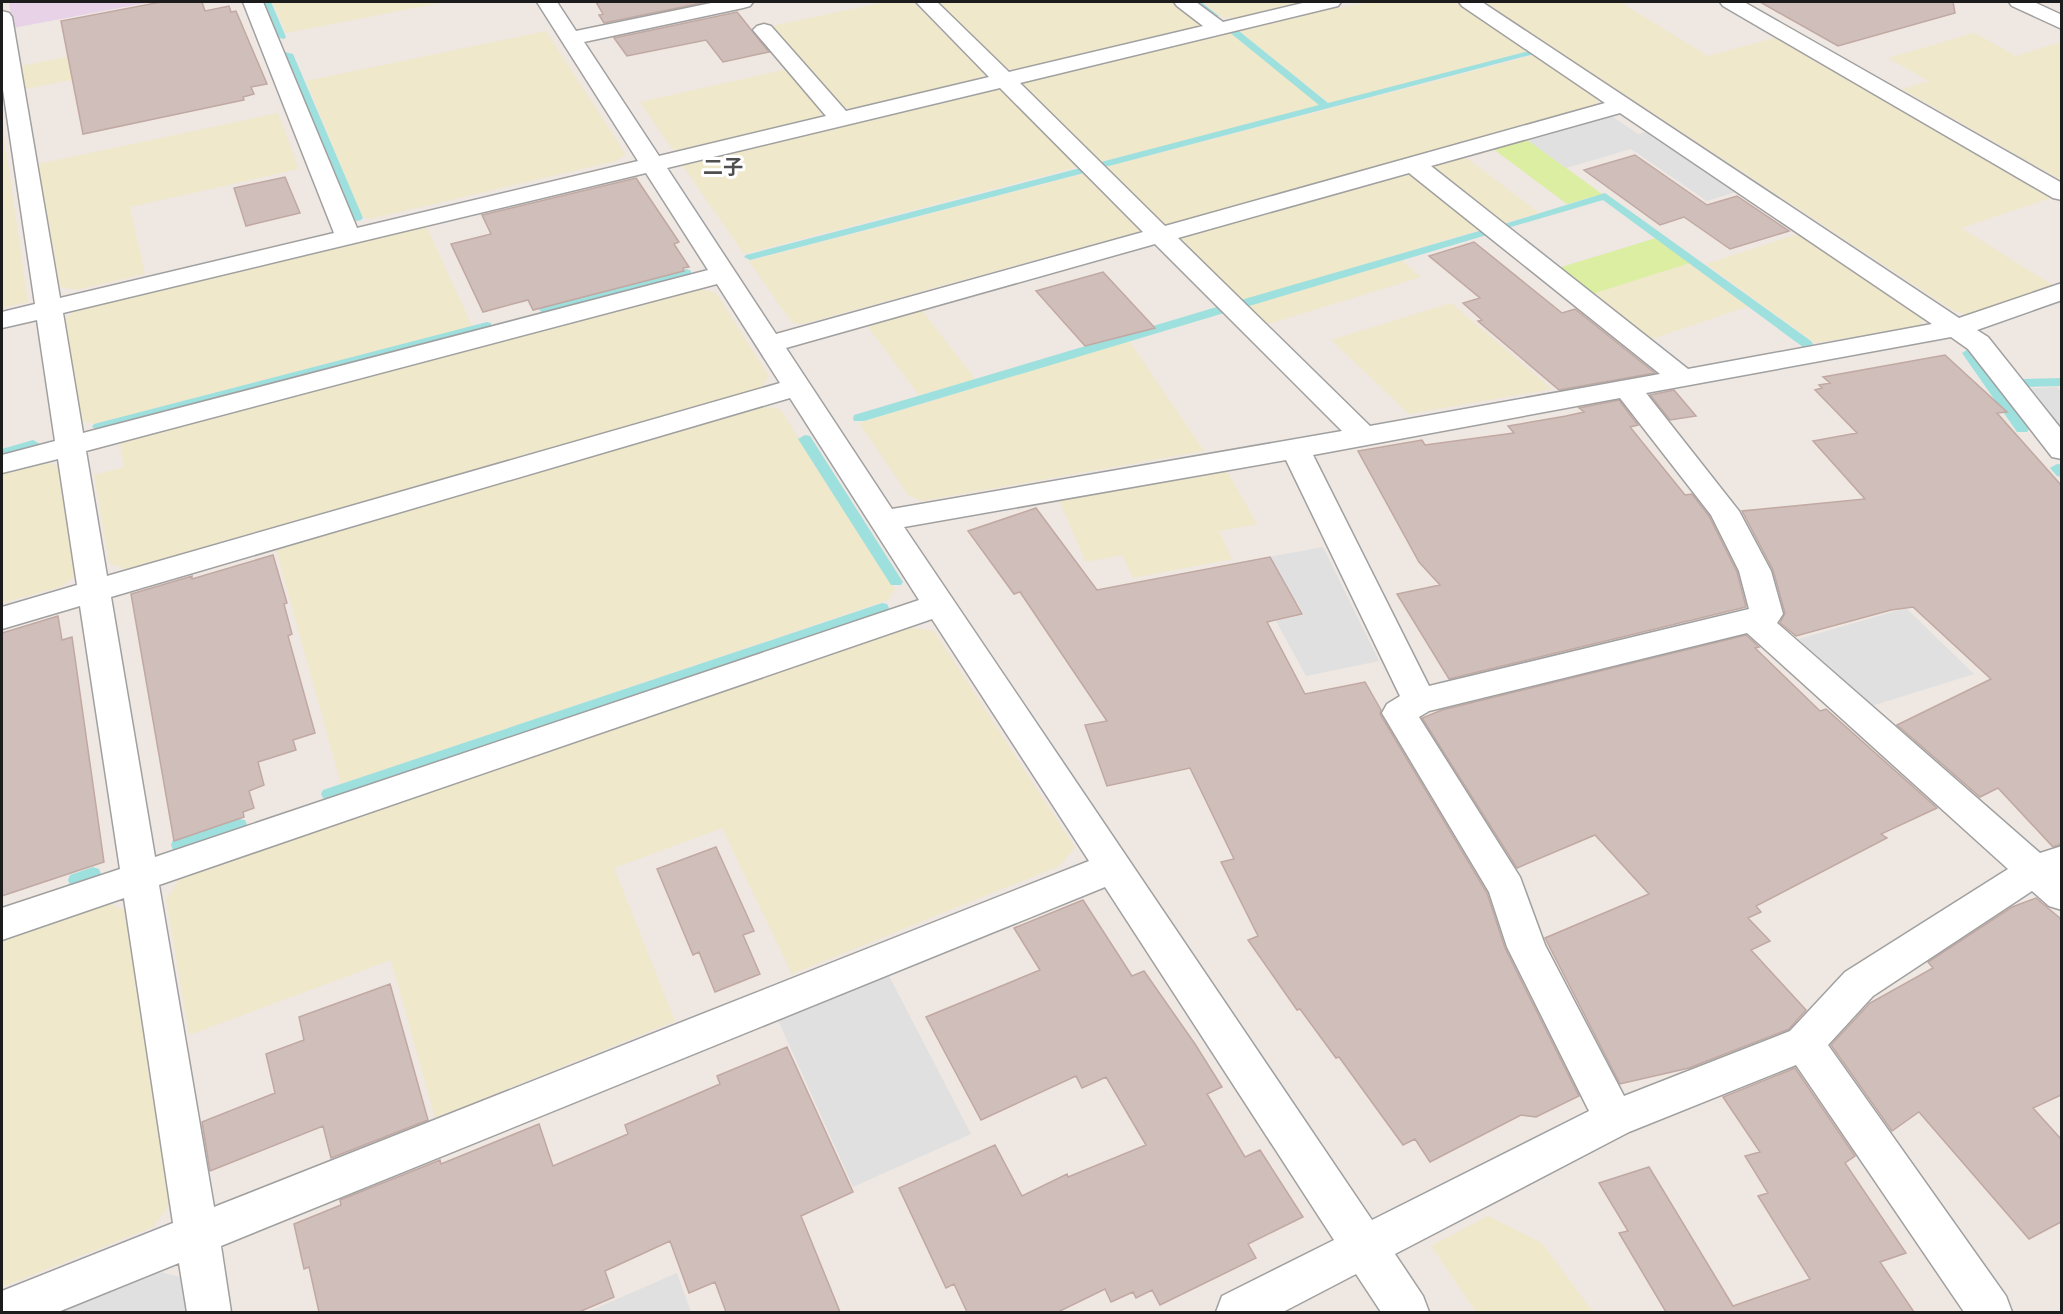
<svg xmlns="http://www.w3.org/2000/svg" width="2063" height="1314" font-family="'IBM Plex Sans','Noto Sans JP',sans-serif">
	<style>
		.industrial { fill: #e7d2e8 }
		.farmland { fill: #efe8ca }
		.grass { fill: #dbeea2 }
		.parking { fill: #e0e0e0 }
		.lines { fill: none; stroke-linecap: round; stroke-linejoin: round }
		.stream { fill: #9de0de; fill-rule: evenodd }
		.building { fill: #cfbeba; stroke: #c1a8a2; stroke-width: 1.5 }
		.minor-casing { stroke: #a0a0a0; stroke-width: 3 }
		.minor { fill: #fff; fill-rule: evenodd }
		.labels { text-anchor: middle; stroke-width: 6; stroke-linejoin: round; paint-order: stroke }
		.far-quarter-label { font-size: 20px; font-weight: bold; fill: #4f4f4f; stroke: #fff }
	</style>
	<rect width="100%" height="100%" fill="#efe7e1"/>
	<path class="industrial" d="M9,2H151L13,28Z"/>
	<path class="farmland" d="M273,2H445L286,33Z
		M885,2H913L984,73L980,80L856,109L841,107L772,26Z
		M935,2H1176L1201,22L1198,27L1018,71L1001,67Z
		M1202,2H1312L1239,19L1222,17Z
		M1371,2H1456L1529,51L1329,103L1235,28L1322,7L1339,8Z
		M1484,2H1631L1623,4L1708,56L1775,38L2051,198L1961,228L2054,286L1972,316L1954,311Z
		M242,22L250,44L25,89L21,66Z
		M546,31L626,155L616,161L370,219L362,217L306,81Z
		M1228,31L1321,106L1100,162L1023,86L1027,78Z
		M1974,33L2016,56L2061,42V180L1902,89L1929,81L1888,58Z
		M1535,55L1598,98L1596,106L1165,225L1106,167Z
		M787,69L822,111L819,117L681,150L672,149L640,102Z
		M988,88L1000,89L1077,167L744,254L683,166L689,160Z
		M278,113L299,169L130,207L145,274L76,290L60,287L38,164Z
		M3,129L28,302L2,308V130Z
		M1464,156L1539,213L1500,224L1426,166Z
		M1409,170L1486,228L1239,302L1176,236Z
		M1083,174L1140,231L803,324L792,323L749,261Z
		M426,226L472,326L94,424L81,421L63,320L79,309Z
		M1798,234L1922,317L1921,326L1815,343L1706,264Z
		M1401,260L1421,277L1265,325L1246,306Z
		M1690,263L1749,306L1649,340L1592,294Z
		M700,289L716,293L769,376L762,387L126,569L109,563L94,475L124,467L120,443Z
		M1451,303L1552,389L1409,414L1331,340Z
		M920,308L975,379L919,395L866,324Z
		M1129,341L1204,451L923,501L909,496L859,423Z
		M761,406L780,409L895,589L888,600L341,784L275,546Z
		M42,462L59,466L76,576L60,587L2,603V473Z
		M1227,471L1257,524L1219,531L1232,559L1133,578L1122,555L1086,562L1059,501Z
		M908,627L934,631L1075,848L1059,866L792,974L722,828L614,868L675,1021L435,1118L391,960L189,1035L166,899L181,877Z
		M106,902L127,911L170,1204L153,1227L2,1287V938Z
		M1488,1216L1542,1243L1593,1312H1476L1431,1246Z"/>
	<path class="grass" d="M1526,139L1602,194L1567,204L1492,148Z
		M1656,238L1690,263L1592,294L1558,268Z"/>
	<path class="parking" d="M1610,115L1638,134L1646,132L1736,192L1707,201L1631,149L1566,168L1526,139Z
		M2057,387L2061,392V436L2022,389Z
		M1323,547L1379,661L1306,676L1276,621L1304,615L1297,602L1287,604L1263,558Z
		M1906,608L1974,674L1865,708L1792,641Z
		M888,974L971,1134L853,1187L778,1020Z
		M152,1270L184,1278L189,1312H48Z
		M677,1273L691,1312H587Z"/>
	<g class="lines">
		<path class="stream" d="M262,2H271L286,37L284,39L276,37Z
			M1192,2H1201L1219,16L1211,18Z
			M1228,27H1234L1328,103L1529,51L1534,54L1109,166H1101V162L1319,105L1228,31Z
			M285,52L293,54L363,218L361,220L357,221L351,218L283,54Z
			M1080,168L1084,169V173L750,260L744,257L746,255Z
			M1605,193L1811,341L1813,344L1811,347H1803L1603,200L1504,229L1498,226Z
			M1486,229L1490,230V234L1249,306L1245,307L1239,303L1241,300Z
			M687,269L691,271V275L545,314L539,310L541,307Z
			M1220,306L1226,310L1224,313L864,421H854L853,418L854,415Z
			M487,322L491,323V329L99,431L92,427L94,424Z
			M1968,349L1972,350L2027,426L2029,429L2027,432H2017L1962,353Z
			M2062,378V386L2024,387L2018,383L2024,379Z
			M805,435L810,436L901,579L903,582L901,585H891L798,439Z
			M33,440L40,444L38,447L2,457V449Z
			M2057,464L2062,465V477L2057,476L2050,468Z
			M882,603L887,604L889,608L887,612L335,798L329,800L323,798L321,794L323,790Z
			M239,819L245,820L247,825L245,830L179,852L173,850L171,845L173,840Z
			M93,867L99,869L101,874L99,879L76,887L70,885L68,880L70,875Z"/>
	</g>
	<path class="building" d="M161,2H202L205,11L229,6L231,12L236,11L267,84L251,87L254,94L243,97L244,100L83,134L61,21Z
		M596,2H707L604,23L599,15L603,14Z
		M1760,2H1953L1955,13L1838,46Z
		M737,12L769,52L723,62L706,40L627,56L614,38Z
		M1635,155L1707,205L1737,196L1789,231L1730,249L1684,217L1660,225L1584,170Z
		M285,177L300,213L246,226L234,188Z
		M636,178L679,242L674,244L689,267L683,268L684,271L533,310L528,300L483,312L451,244L491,234L482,215Z
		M1474,242L1562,313L1575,309L1655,373L1559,390L1478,321L1482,320L1463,303L1480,298L1429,256Z
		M1103,272L1155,328L1085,346L1036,291Z
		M1945,355L2007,412L1997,413L2061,485V844L2053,847L1998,788L1980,797L1897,725L1991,679L1913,607L1891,610L1796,636L1780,623L1785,613L1773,570L1742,511L1865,499L1813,441L1857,433L1815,390L1822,388L1819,385L1830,383L1823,377Z
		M1674,390L1696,416L1670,420L1650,395Z
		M1619,400L1638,425L1630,427L1685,495L1692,494L1709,516L1737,572L1746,607L1449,679L1397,594L1440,585L1419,562L1358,451L1422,440L1425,445L1514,433L1508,426L1566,416L1584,412L1579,408Z
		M1036,508L1097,590L1270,557L1302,614L1267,622L1305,694L1365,682L1381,710L1380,714L1487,893L1505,948L1579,1096L1536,1117L1521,1115L1430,1162L1415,1139L1403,1145L1339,1057L1336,1058L1300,1009L1297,1010L1248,940L1258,936L1221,862L1234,859L1190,768L1107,786L1085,725L1107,721L1020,592L1014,594L968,531Z
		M273,555L287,603L284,604L292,634L288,636L315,733L293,740L296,750L258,762L264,785L249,791L254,808L243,812L244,817L174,841L131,594L192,576V579Z
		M58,616L62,640L72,637L104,862L2,896V633Z
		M1746,635L1759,647L1755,648L1820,711L1826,709L1937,808L1881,834L1887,838L1756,906L1761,912L1748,918L1770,941L1751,950L1806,1010L1789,1029L1689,1068L1620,1084L1545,938L1649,894L1595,835L1517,868L1422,718L1442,710Z
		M716,847L754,931L743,935L760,974L715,992L699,952L693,955L657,869Z
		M2036,898L2061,919V1095L2033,1108L2061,1139V1222L2029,1239L1919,1112L1892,1131L1831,1045L1870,1003L1933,968L1928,962L2012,907Z
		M1083,900L1132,976L1144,971L1195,1044L1222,1087L1207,1094L1245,1157L1260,1150L1303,1217L1248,1244L1256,1258L1160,1305L1152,1290L1136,1298L1133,1292L1111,1302L1105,1289L1058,1312H967L954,1284L946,1288L899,1188L995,1145L1022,1196L1067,1174L1068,1177L1146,1145L1106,1077L1082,1088L1076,1076L981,1120L926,1017L1040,970L1014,928Z
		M390,984L428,1120L331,1158L323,1126L210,1171L202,1122L275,1093L266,1054L304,1040L299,1017Z
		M787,1047L853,1192L801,1216L840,1312H726L715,1282L689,1293L670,1241L605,1271L614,1297L579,1312H319L309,1267L304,1269L294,1224L341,1205L340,1200L440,1160L441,1164L539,1124L553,1166L628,1134L625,1125L720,1084L717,1076Z
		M1795,1068L1855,1156L1845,1163L1906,1253L1880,1262L1914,1312H1666L1619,1233L1628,1231L1599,1183L1649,1167L1733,1306L1810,1279L1758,1196L1768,1193L1745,1156L1760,1152L1723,1097Z"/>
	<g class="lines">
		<g class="minor-casing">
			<path id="minor" d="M243,2H263L357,228L638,161L537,2H557L576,31L716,2H753L750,6L743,8L584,42L659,156L826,116L753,30L757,26L764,24L771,26L846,111L989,77L916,2H937L1009,72L1203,26L1177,6L1174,2H1196L1223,22L1307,2H1341L1338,6L1020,83L1165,226L1605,103L1462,6L1459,2H1482L1959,318L2062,283V300L1977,330L1988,337L2062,430V459L2052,457L1968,349L1951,337L1646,393L1739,511L1771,571L1783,614L1777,623L2040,853L2062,846V910L2049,906L2032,891L1873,996L1828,1045L2006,1296L2012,1312H1964L1796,1065L1629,1132L1395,1254L1423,1296L1429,1312H1381L1356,1274L1283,1312H1216L1222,1296L1334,1240L1105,887L221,1246L231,1312H187L179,1263L58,1312H2V1291L173,1223L124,898L2,940V908L120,869L80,606L2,629V607L77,585L58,459L2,473V455L55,441L37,320L2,328V312L35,304L2,83V11L9,13L12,17L60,298L334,233ZM1000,88L1143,232L776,334L667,168ZM1620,113L1932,324L1688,369L1431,166ZM646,173L708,270L83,433L63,313ZM1409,173L1660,374L1370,426L1178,238ZM1155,244L1342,431L892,509L786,348ZM717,284L780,383L107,576L86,451ZM790,398L919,600L155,857L111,597ZM1620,398L1711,515L1739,571L1749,609L1429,686L1313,455ZM1286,460L1400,696L1387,704L1382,713L1489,892L1507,947L1589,1111L1372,1220L904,527ZM932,619L1089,861L214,1207L159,885ZM1747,633L2008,869L1845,972L1790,1031L1624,1096L1545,945L1520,877L1419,717L1429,711Z
				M1720,2H1744L2062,183V200L2053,198L1723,6Z
				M2009,2H2034L2062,15V29L2012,6Z"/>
		</g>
		<use href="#minor" class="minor"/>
	</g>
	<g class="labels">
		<g class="far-quarter-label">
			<text x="723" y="174">二子</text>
		</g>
	</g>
	<rect width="2063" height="1314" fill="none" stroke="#1c1c1c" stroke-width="6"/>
</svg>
